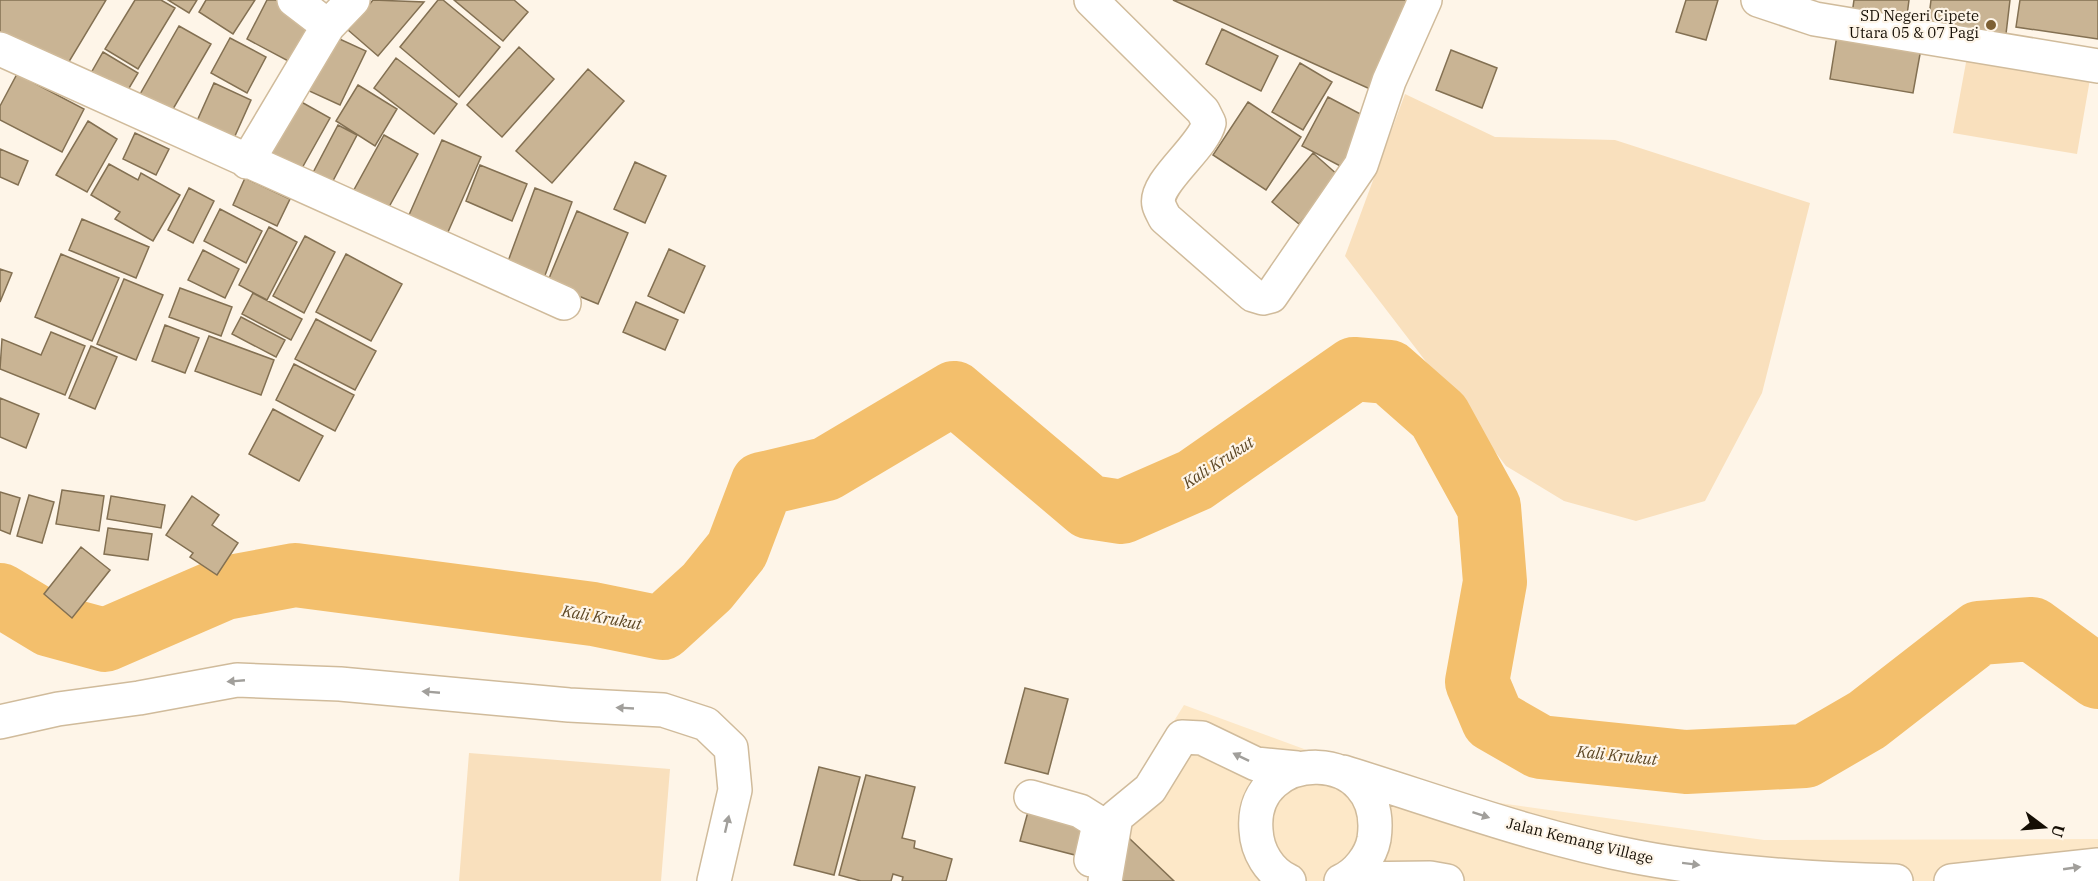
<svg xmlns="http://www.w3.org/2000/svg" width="2098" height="881" font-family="'IBM Plex Serif',serif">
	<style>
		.built { fill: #fde8c8 }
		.green { fill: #f9e0bd }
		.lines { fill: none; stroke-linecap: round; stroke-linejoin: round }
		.river { stroke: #f3bf6c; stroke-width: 64 }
		.building { fill: #c9b494; stroke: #837052; stroke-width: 1.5 }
		.minor-casing { stroke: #d0bb9b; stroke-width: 36 }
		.minor { stroke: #fff; stroke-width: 33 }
		.oneway { fill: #a19f9b }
		.poi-dot { fill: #7d6033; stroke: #fef5e8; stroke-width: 2 }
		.labels { text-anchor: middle; stroke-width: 4.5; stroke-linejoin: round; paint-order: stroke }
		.poi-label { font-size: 15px; fill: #150e04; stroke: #fef5e8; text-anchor: end }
		.street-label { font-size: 15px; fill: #150e04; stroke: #fef5e8 }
		.water-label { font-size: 16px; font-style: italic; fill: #5c4623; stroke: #fef5e8 }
	</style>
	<rect width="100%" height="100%" fill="#fef5e8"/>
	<path class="built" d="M1184,705L1421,792L1764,840L2098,839V881H1096L1135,783Z"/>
	<path class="green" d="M1967,57L2090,79L2077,154L1953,133Z
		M1405,94L1495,137L1615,140L1810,203L1762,393L1705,501L1636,521L1564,501L1506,466L1345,256Z
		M469,753L670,769L661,881H459Z"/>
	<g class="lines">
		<path class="river" d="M0,595L50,625L105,640L225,588L295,575L593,614L662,628L707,587L737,550L762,484L826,469L954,393L1089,507L1122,512L1195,480L1354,369L1389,372L1439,416L1489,507L1495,582L1477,682L1493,720L1540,747L1686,762L1805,756L1867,720L1979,633L2032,629L2098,677"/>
	</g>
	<path class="building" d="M0,0H106L61,75L0,38Z
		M135,0H161L175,8L138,69L105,49Z
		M168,0H197L189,13Z
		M206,0H255L233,34L199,12Z
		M267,0H276L315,20L292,63L247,39Z
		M373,0L424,2L378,56L348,30Z
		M438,0H443L500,47L459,97L400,47Z
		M454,0H514L528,12L503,41Z
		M1173,0H1409L1370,89Z
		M1686,0H1718L1706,40L1676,32Z
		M1854,0H1909L1906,23L1852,14Z
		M1931,0H2010L2006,34L1928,25Z
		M2020,0H2098V39L2016,27Z
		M179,26L211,44L166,121L135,103Z
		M1222,29L1278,56L1261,91L1206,64Z
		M1838,29L1922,43L1913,93L1830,79Z
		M333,36L366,51L340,105L307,90Z
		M230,38L266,57L247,93L211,73Z
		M519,47L554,79L502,137L467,105Z
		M1451,50L1497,68L1482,108L1436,90Z
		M103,52L138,73L122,100L87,80Z
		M396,58L457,104L434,134L374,88Z
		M1300,63L1332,82L1303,130L1272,112Z
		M588,69L624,101L552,183L516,151Z
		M17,74L84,109L62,152L0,120V106Z
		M214,83L251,100L230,147L193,130Z
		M358,85L397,109L375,146L336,121Z
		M1328,97L1370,119L1344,168L1302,146Z
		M296,99L330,118L297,177L263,157Z
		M1248,102L1301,137L1266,190L1213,155Z
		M88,121L117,139L87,192L56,175Z
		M338,125L357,135L325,196L306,186Z
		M135,133L169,149L156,175L123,159Z
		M384,135L418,154L384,216L350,197Z
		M442,140L481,157L444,241L405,224Z
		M0,149L28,161L18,185L0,177Z
		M1313,153L1339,176L1299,224L1272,202Z
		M635,162L666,176L645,223L614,209Z
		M109,164L138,180L141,173L180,195L153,241L115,219L120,212L91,195Z
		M480,165L527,184L512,221L466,201Z
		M245,178L290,199L277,226L233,205Z
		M189,188L214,201L193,243L168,230Z
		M535,188L572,202L544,278L507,264Z
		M220,209L262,231L246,263L204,241Z
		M577,211L628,233L598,304L547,283Z
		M82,219L149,247L136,278L69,250Z
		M269,227L297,242L267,300L239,285Z
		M305,236L335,252L304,313L273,296Z
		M669,249L705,266L684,313L648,296Z
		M203,250L239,269L225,298L188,280Z
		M61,254L119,278L92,341L35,317Z
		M346,254L402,284L371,341L316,312Z
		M0,269L12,273L0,302Z
		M124,279L163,295L136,360L97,344Z
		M180,288L232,307L221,336L169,317Z
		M253,293L302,319L291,340L242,314Z
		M636,302L678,320L665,350L623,332Z
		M241,317L285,340L276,357L232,334Z
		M316,319L376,351L355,390L295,359Z
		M165,325L199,338L185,373L152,361Z
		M51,332L85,346L65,395L0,369L2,339L41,355Z
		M209,336L274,360L261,395L195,371Z
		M91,346L117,357L95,409L69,398Z
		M294,364L354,395L335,431L276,400Z
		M0,398L39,414L26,448L0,437Z
		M273,409L323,436L299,481L249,454Z
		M62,490L104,496L99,531L56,524Z
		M0,492L20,498L10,534L0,530Z
		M29,495L54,502L42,543L17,536Z
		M111,496L165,505L161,528L107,519Z
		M192,496L219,515L212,525L238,543L217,575L190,557L193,553L166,535Z
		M108,528L152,534L148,560L104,554Z
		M81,547L110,570L72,618L44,594Z
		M1025,688L1068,699L1048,774L1005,763Z
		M819,767L860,777L834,875L794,865Z
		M866,775L915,787L902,838L915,841L914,848L952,859L946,881H902L903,877L893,874L891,881H861L839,875Z
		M1029,808L1084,823L1075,855L1020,841Z
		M1130,839L1174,881H1117L1123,845Z"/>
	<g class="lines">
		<g class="minor-casing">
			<path id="minor" d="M294,0L328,26
				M1091,0L1203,111L1209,123C1203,148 1153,183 1159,205C1160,209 1163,214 1165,218L1253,295L1263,298L1271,296L1361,165L1389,81L1425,0
				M1758,0L1815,19L2098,66
				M0,49L564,303
				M247,162L328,26L353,0
				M0,722L58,709L139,698L237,680L340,684L569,705L663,710L706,724L731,748L735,790L714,881
				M1343,772C1440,802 1537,838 1637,857C1722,873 1809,879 1896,881
				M1031,797L1080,811L1096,821L1098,829L1091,860
				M1345,879L1430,878L1447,881
				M1105,881L1116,817L1150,789L1182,737L1202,738L1256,764L1297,768
				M1289,881C1269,872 1257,851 1256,830C1249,746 1388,744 1374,839C1371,856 1357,874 1341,881
				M1951,881L2098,865"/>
		</g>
		<use href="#minor" class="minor"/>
	</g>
	<defs><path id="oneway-solid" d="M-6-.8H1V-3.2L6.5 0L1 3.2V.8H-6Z" transform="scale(1.5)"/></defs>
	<g class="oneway">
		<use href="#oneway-solid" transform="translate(236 681) rotate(175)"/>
		<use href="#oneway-solid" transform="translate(431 692) rotate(-175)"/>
		<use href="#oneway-solid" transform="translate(625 708) rotate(-177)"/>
		<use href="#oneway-solid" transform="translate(1241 757) rotate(-154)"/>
		<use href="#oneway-solid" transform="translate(1481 815) rotate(18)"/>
		<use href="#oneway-solid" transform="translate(727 824) rotate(-77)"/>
		<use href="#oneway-solid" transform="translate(1691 864) rotate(7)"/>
		<use href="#oneway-solid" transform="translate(2072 868) rotate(-8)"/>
	</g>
	<circle class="poi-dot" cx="1991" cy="25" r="6"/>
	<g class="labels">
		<g class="poi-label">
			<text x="1979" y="21">SD Negeri Cipete<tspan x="1979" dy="17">Utara 05 &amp; 07 Pagi</tspan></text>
		</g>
		<g class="street-label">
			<text transform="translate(1580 841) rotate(14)" y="5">Jalan Kemang Village</text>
		</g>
		<g class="water-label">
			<text transform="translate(1218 462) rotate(-33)" y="6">Kali Krukut</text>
			<text transform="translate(602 617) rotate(10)" y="6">Kali Krukut</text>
			<text transform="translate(1617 755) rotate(6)" y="6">Kali Krukut</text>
		</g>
	</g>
	<g transform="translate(2044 827) rotate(106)" stroke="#fef5e8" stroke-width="4.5" paint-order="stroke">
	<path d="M0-4.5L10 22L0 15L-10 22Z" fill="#150e04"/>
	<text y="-9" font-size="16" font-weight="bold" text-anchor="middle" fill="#150e04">U</text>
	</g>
</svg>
